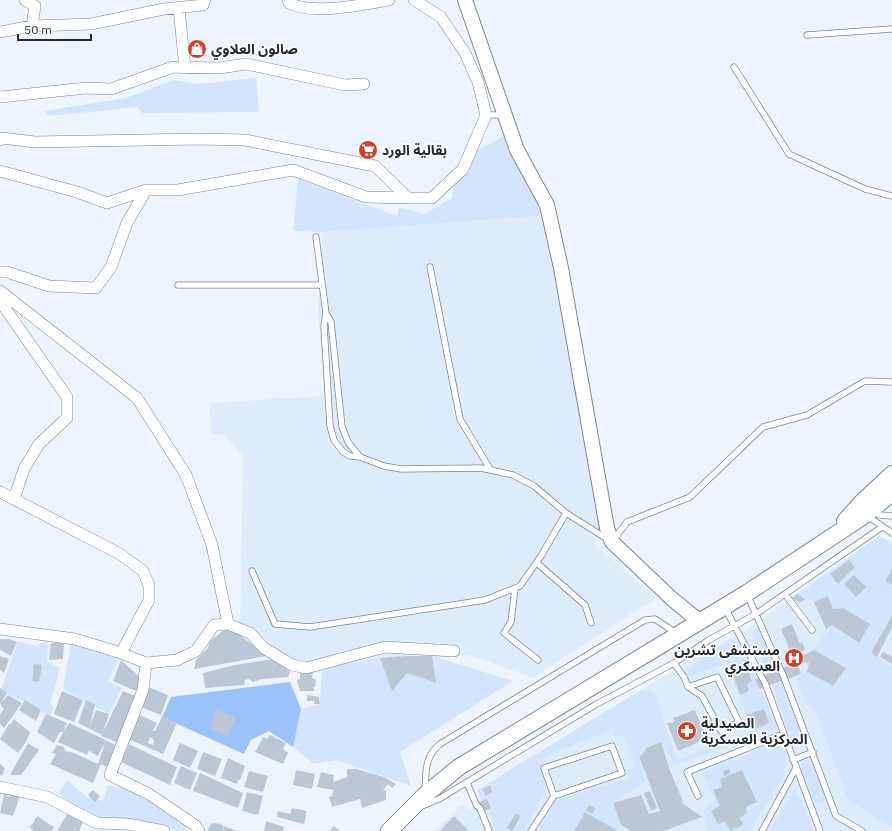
<svg xmlns="http://www.w3.org/2000/svg" width="892" height="831" font-family="'IBM Plex Sans','Noto Sans Arabic',sans-serif">
	<style>
		.built { fill: #deebfb }
		.green { fill: #d3e5fe }
		.forest { fill: #9cc3f9 }
		.building { fill: #bcc7d5; fill-rule: evenodd }
		.lines { fill: none; stroke-linecap: round; stroke-linejoin: round }
		.service-casing { stroke: #7c8693; stroke-width: 7 }
		.minor-casing { stroke: #7c8693; stroke-width: 12 }
		.tertiary-casing { stroke: #7c8693; stroke-width: 16 }
		.secondary-casing { stroke: #7c8693; stroke-width: 18 }
		.service { stroke: #fff; stroke-width: 5.5 }
		.minor { stroke: #fff; stroke-width: 11 }
		.tertiary { stroke: #fff; stroke-width: 14 }
		.secondary { stroke: #fff; stroke-width: 16 }
		.labels { text-anchor: middle; stroke-width: 3.5; stroke-linejoin: round; paint-order: stroke }
		.poi-label { font-size: 14px; font-weight: bold; fill: #272b30; stroke: #fff; text-anchor: start }
	</style>
	<rect width="100%" height="100%" fill="#eef4fd"/>
	<path class="built" d="M552,215L608,527L594,543L656,598L533,678L471,655L383,661L326,672L302,674L240,631L243,455L224,435L212,434L209,403L324,396L318,307L323,232Z
		M879,536L892,543V831H434L462,805L469,810L482,804L477,790L641,690L750,627Z"/>
	<path class="green" d="M256,78L259,112L142,113L138,107L50,116L44,111L126,98L173,80L198,84Z
		M512,132L552,215L323,232L293,231L298,179L397,216L399,207L424,214L452,198L454,180L476,151Z
		M879,536L892,543V615L871,653L892,666V826L849,801L814,707L806,704L797,681L801,674L807,672L833,686L845,668L814,650L832,625L859,643L870,624L843,608L833,609L828,596L814,602L797,594Z
		M759,628L774,663L765,666L751,631Z
		M48,639L47,661L60,668L50,704L54,708L50,716L1,690L18,641L37,646Z
		M732,640L740,642L759,685L755,687L757,692L762,691L778,729L674,765L661,742L646,748L642,755L639,756L645,782L613,803L621,825L617,831L585,812L574,831H538L556,800L629,778L628,771L636,767L623,735L615,737L612,730L549,754L542,761L548,785L525,831H496L490,812L483,804L477,790L641,690L654,692L678,760L769,723L764,709L746,715L726,662L689,678L684,670Z
		M71,644L119,659L108,681L122,688L109,714L63,689Z
		M432,656L513,681L400,752L411,786L336,760L314,764L293,747L301,709L320,704L322,668L380,658L392,690L407,673L436,683Z
		M782,682L804,739L801,745H795L788,731L772,685Z
		M779,740L785,753L786,771L750,831H708L703,811L715,800L703,773Z
		M808,760L813,763L826,795L823,802L818,804C810,798 798,771 803,761Z
		M67,780L87,797L103,801L108,785L145,793L167,814L188,826L184,831H175L163,825L104,819L84,812L59,794Z
		M795,788L812,824L814,831H770Z"/>
	<path class="forest" d="M290,682L301,709L293,747L269,731L251,740L244,754L162,717L171,697Z"/>
	<path class="building" d="M849,560L855,567L838,584L830,574Z
		M892,569V585L885,581Z
		M854,575L866,587L856,597L844,584Z
		M797,594L805,599L800,603L792,598Z
		M828,596L833,609L843,608L870,624L859,643L832,625L826,629L814,602Z
		M892,615V627L877,657L871,653Z
		M792,624L800,644L802,642L805,650L792,655L781,629Z
		M224,630H231L241,636L267,656L194,669L196,660L208,648L210,641Z
		M0,639H9L17,642L11,656L0,650Z
		M64,642L63,659L49,660L51,643Z
		M814,650L846,668L833,686L807,672L809,663L803,662L797,663L796,659Z
		M883,652L892,657V664L880,657Z
		M0,656L9,659L4,673L0,670Z
		M406,656H432L436,683L407,673L392,691L380,658Z
		M273,659L290,672L288,677L262,679L253,682L249,679L245,680L244,685L205,688L203,673L235,665Z
		M121,660L139,676V684L136,691L113,681Z
		M797,663L801,674L759,689L755,679Z
		M34,664L42,665L39,682L32,681Z
		M746,666L752,681L747,684L749,691L740,695L732,672Z
		M313,670L312,678L316,679L315,687H313L314,691H300L297,680L300,679V671Z
		M148,687L168,695L161,715L141,707Z
		M0,688L7,693L0,704Z
		M62,691L83,700L74,722L54,714Z
		M123,691L138,697L119,743L101,736Z
		M8,695L22,703L4,728L0,724V714L4,709L0,704Z
		M307,695L319,697L320,704H314V701H307Z
		M25,700L41,710L36,721L19,710Z
		M86,700L95,705L90,726L96,710L109,714L102,735L78,723Z
		M764,709L769,723L753,730L746,715Z
		M216,710L235,717L229,736L210,729Z
		M695,710L706,739L678,751L667,723L674,722L673,718Z
		M46,714L67,723L63,732L69,723L106,740L98,756L89,751L87,755L58,742L63,732H60L54,743L37,732Z
		M137,714L157,723L153,731H155L162,717L177,723L163,754L126,738ZM150,737L154,740L153,745L148,743Z
		M14,719L30,732L26,742L18,753L0,739L9,724L10,725Z
		M270,735L286,743L283,749L288,753L283,764L255,752L263,737L267,739Z
		M106,740L118,747L110,769L101,764L93,783L50,764L56,754L52,753L57,745L64,747L65,751L74,753L98,764Z
		M661,742L669,768L683,802L682,803L702,817L663,831H631L621,825L613,803L641,795L649,814L660,811L639,756L642,755L646,748Z
		M28,743L39,750L21,775H10Z
		M180,743L198,751L190,768L173,760Z
		M129,744L177,767L170,785L121,762Z
		M203,752L222,759L215,776L197,769Z
		M228,758L245,766L240,780H238L237,784L221,778Z
		M0,764L5,768L2,776L0,775Z
		M181,766L197,773L190,790L174,783Z
		M347,769H356L384,777L396,784L392,788L388,784L383,790L386,791V800L362,808L360,799L332,807L329,797L332,796L333,790L317,787L321,772L334,775L333,782L347,777Z
		M729,769L731,773L724,776L723,771Z
		M296,770L315,774L312,789L293,785Z
		M742,770L757,802L746,807L747,813L740,818L743,825L730,831L725,821L718,824L711,811L720,806L713,790L722,787L720,779Z
		M249,771L268,776L263,792L244,787Z
		M200,773L243,793L238,808L193,791Z
		M490,785L492,792L486,796L482,789Z
		M93,790L100,796L95,802L88,795Z
		M650,791L657,808L651,811L644,793Z
		M247,792L263,796L258,815L242,811Z
		M4,794L10,797L11,795L20,796L13,816L0,813Z
		M487,799L491,808L478,814L474,804Z
		M590,805L596,809L592,814L586,810Z
		M292,808L307,811L304,824L277,817L278,811L290,814Z
		M585,812L618,831H574Z
		M68,813L84,820L79,831H57Z
		M516,813L521,816L512,831L507,828Z
		M37,816L54,827L52,831H34L30,828Z
		M454,816L469,831H440Z
		M266,821L284,827L283,831H264Z
		M215,823L223,825V831H207L211,824Z
		M224,826L232,829L238,831H223Z
		M334,826L340,831H330Z"/>
	<g class="lines">
		<g class="service-casing">
			<path id="service" d="M807,35L892,29
				M734,67L789,154L865,189L892,196
				M486,115H503
				M316,237L326,313L324,326L330,426L334,440L343,452L350,456L360,457L384,466L401,469L481,468L513,475L534,486L566,513L612,542L627,522L690,497L763,427L807,415L865,381L892,382
				M430,267L460,419L490,469
				M178,285H322
				M326,313L331,322L342,427L348,442L360,457
				M873,511L880,515L892,516
				M866,515L892,533
				M537,563L585,605L591,623
				M252,571L275,624L310,627L485,600L520,586L541,556L566,513
				M515,588L511,622L504,633L538,660
				M747,594L783,675L836,816L862,831
				M785,594L812,630
				M725,608L765,683L820,831
				M674,663L684,677L688,687L702,696L721,731L739,722L717,677L688,687
				M793,760L813,752
				M467,783L477,806L480,808L489,831
				M425,792C426,773 424,757 440,744L645,620L655,619L676,633
				M698,796L687,772L783,734
				M422,806L439,799L595,705L674,663L709,640L756,614L882,527
				M531,831L554,796L622,773L612,746L544,768L554,796
				M762,831L796,768"/>
		</g>
		<g class="minor-casing">
			<path id="minor" d="M25,0L35,6L32,26
				M288,0L289,3C312,15 363,5 389,0
				M179,9L185,68
				M0,32L32,26L91,24L164,9L203,5L205,0
				M0,97L86,88L111,89L173,67L220,68L246,64L345,85L364,84
				M0,140L2,138L35,142L199,139L245,140L375,166L408,198H432L463,169L486,115L478,82L465,53L441,17L414,0
				M0,171L77,192L107,203L146,190L127,223L111,267L96,288L49,286L7,272H0
				M146,190H178L293,170L366,197L408,198
				M0,291L137,398L186,475L212,545L228,624L250,633L264,648L292,665L306,668L385,647L454,651
				M0,301L67,397V418L39,444L24,469L14,499
				M0,492L120,554L143,571L149,585V600L121,653
				M0,629L75,639L121,653L146,663L177,660L196,651L214,625L228,624
				M146,663L143,690L110,775L149,794L196,826L199,831
				M0,787L47,797L97,823L128,824L164,831"/>
		</g>
		<g class="tertiary-casing">
			<path id="tertiary" d="M465,0L517,150L547,205L561,268L607,528L612,542L671,598L699,621"/>
		</g>
		<g class="secondary-casing">
			<path id="secondary" d="M845,521L862,502L892,474
				M389,831L425,795L459,767L747,593L865,515L892,493"/>
		</g>
		<use href="#service" class="service"/>
		<use href="#minor" class="minor"/>
		<use href="#tertiary" class="tertiary"/>
		<use href="#secondary" class="secondary"/>
	</g>
	<defs>
		<g id="shop-disc" transform="scale(1)"><circle r="9.5" fill="#ce432a" stroke="#fff"/><path d="M-5-2.5h2.3a2.7 3.5 0 0 1 5.4 0H5L5.5 6h-11ZM-1.5-2.5h3a1.5 2.3 0 0 0-3 0Z" fill="#fff"/></g>
		<g id="supermarket-disc" transform="scale(1)"><circle r="9.5" fill="#ce432a" stroke="#fff"/><path d="M-6-5.5h2.5l.6 2H6L4.5 2H-2.5L-4.4-4H-6ZM-1.5 3.2a1.3 1.3 0 1 0 .1 0ZM3 3.2a1.3 1.3 0 1 0 .1 0Z" fill="#fff"/></g>
		<g id="hospital-disc" transform="scale(1)"><circle r="9.5" fill="#ce432a" stroke="#fff"/><path d="M-5-5h3v3.5h4V-5h3V5h-3V1.5h-4V5h-3Z" fill="#fff"/></g>
		<g id="pharmacy-disc" transform="scale(1)"><circle r="9.5" fill="#ce432a" stroke="#fff"/><path d="M-2-6h4v4h4v4h-4v4h-4v-4h-4v-4h4Z" fill="#fff"/></g>
	</defs>
	<g fill-rule="evenodd">
		<use href="#shop-disc" x="197" y="49"/>
		<use href="#supermarket-disc" x="368" y="150"/>
		<use href="#hospital-disc" x="794" y="658"/>
		<use href="#pharmacy-disc" x="687" y="731"/>
	</g>
	<g class="labels">
		<g class="poi-label">
			<text x="211" y="54">صالون العلاوي</text>
			<text x="382" y="155">بقالية الورد</text>
			<text x="780" y="655" text-anchor="end">مستشفى تشرين<tspan x="780" dy="16">العسكري</tspan></text>
			<text x="701" y="728">الصيدلية<tspan x="701" dy="16">المركزية العسكرية</tspan></text>
		</g>
	</g>
	<path d="M18 34v6h73v-6" fill="none" stroke="#272b30" stroke-width="2"/>
	<text x="24" y="34" font-size="12" fill="#272b30" stroke="#ffffff" stroke-width="3" paint-order="stroke">50 m</text>
</svg>
